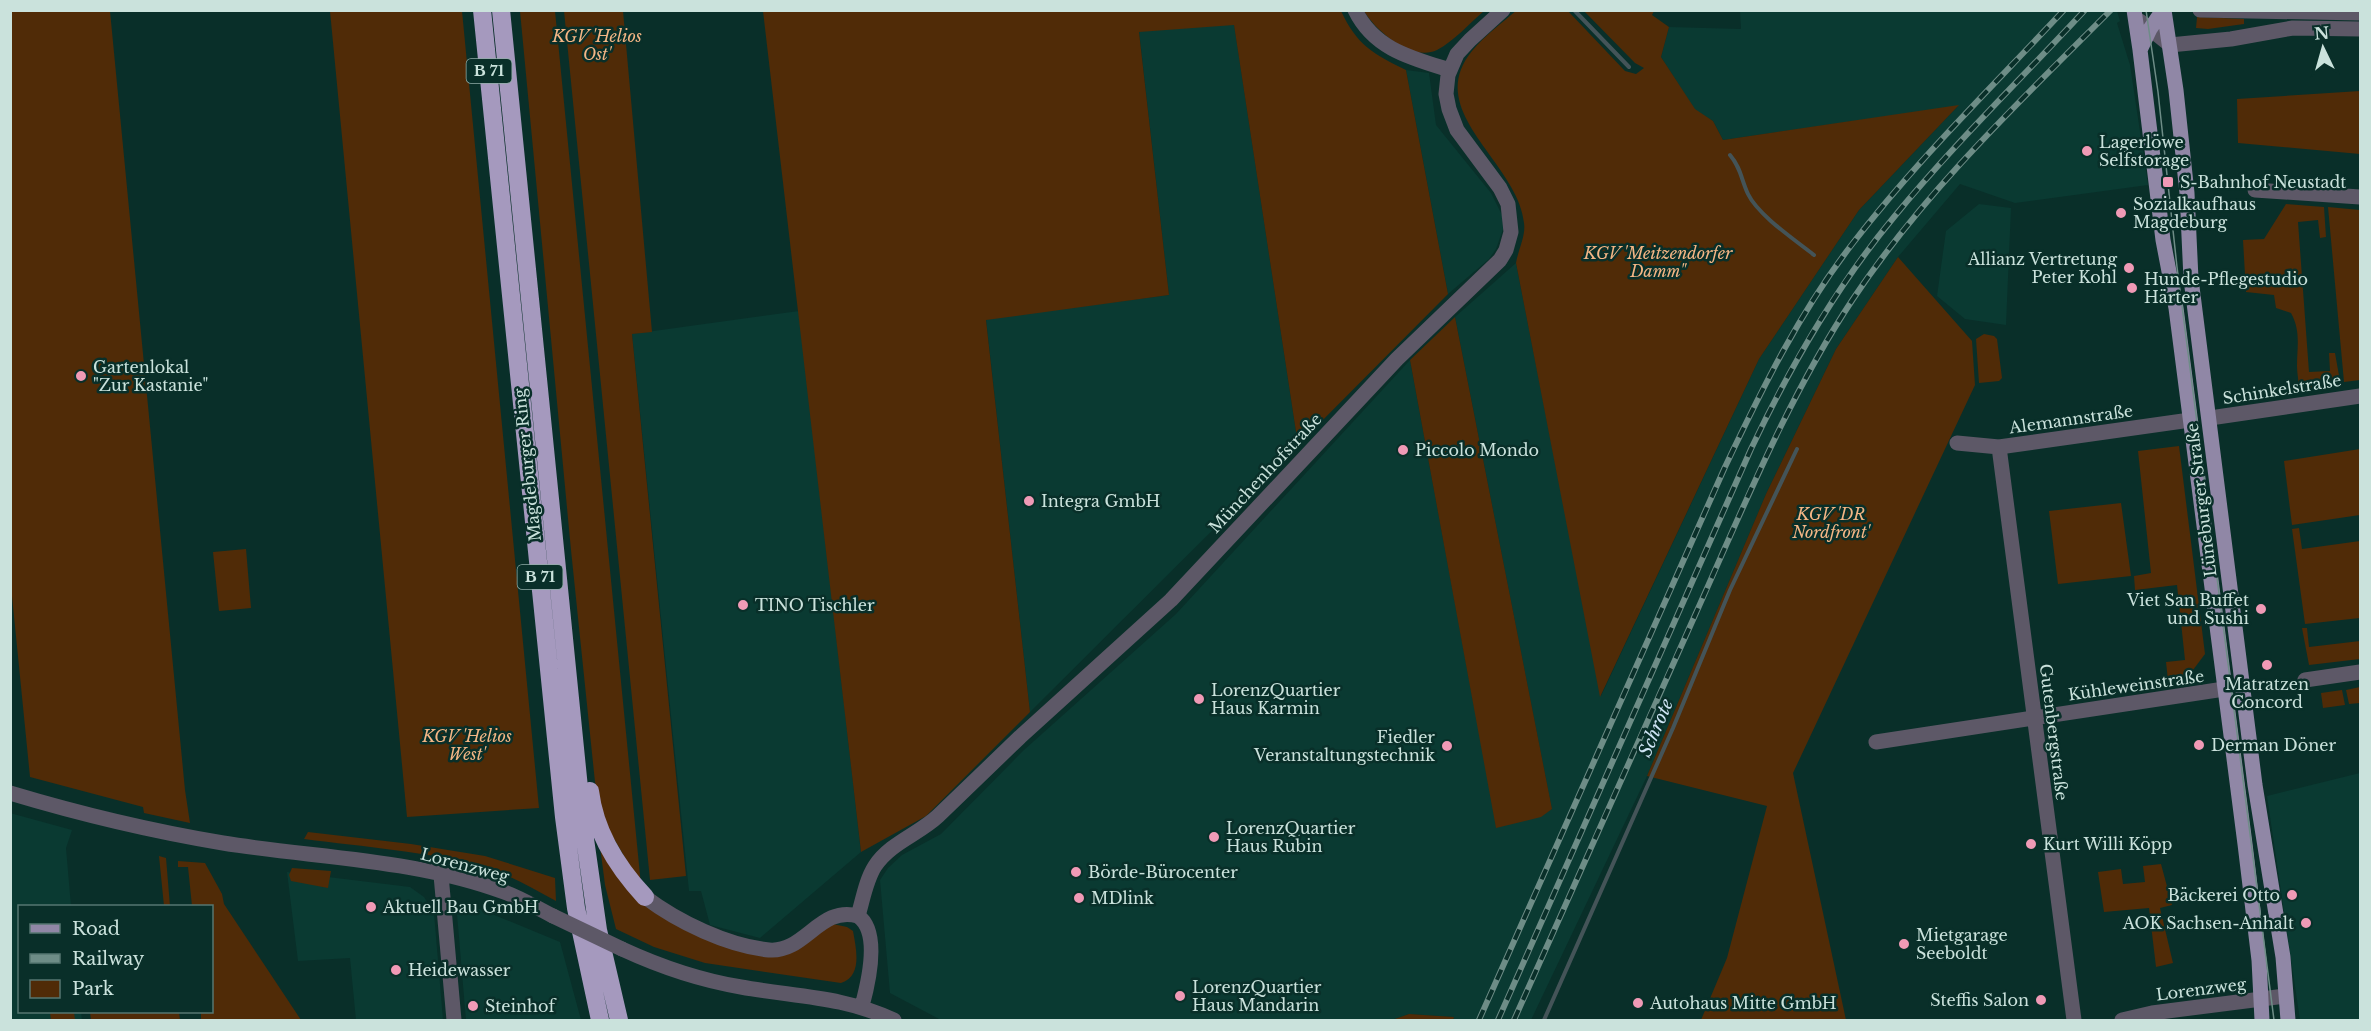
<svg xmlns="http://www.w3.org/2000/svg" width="2371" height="1031" font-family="'Libre Baskerville',serif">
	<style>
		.built { fill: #0a3a32 }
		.green { fill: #502b07 }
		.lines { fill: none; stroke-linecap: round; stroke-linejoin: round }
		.stream { stroke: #445458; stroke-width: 4 }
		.minor { stroke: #5d5867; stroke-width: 15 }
		.major { stroke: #9087a6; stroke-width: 15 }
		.highway { stroke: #a599be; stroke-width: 18 }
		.tram { stroke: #6e8d87; stroke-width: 1.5 }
		.rail-casing { stroke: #6e8d87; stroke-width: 6 }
		.rail { stroke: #092f29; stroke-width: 4; stroke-dasharray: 11; stroke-linecap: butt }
		.minor-bridge { stroke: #5d5867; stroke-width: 15 }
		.poi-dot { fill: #f09ab6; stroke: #092f29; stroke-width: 2 }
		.labels { text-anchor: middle; stroke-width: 5; stroke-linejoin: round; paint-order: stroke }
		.shield { fill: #092f29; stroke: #90aca6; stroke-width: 1.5 }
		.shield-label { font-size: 15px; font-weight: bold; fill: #cae2dc }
		.park-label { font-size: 16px; font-style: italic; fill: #f4b685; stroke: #092f29 }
		.poi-label { font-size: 16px; fill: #cae2dc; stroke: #092f29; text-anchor: start }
		.street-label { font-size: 16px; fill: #cae2dc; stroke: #092f29 }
		.water-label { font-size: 18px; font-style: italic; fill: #cfe5f5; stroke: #092f29 }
	</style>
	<rect width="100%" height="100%" fill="#092f29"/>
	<path class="built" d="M1740,10L2117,11L2120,21L2117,23L2130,65L2148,185L2015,203L1960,184L1898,257L1836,349L1766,494L1647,776L1531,1020H1453L1454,1017L1409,1014L1392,1020H941L890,993L880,880L888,868L902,855L941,834L1024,750L1176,614L1410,360L1474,706L1552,810L1455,317L1516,263L1601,696L1759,359L1859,210L1958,106L1723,140L1713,121L1695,110L1661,57L1669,27L1741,29Z
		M1234,24L1298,445L1030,712L986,319L1169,295L1139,31Z
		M1406,70L1429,73L1436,125L1491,193L1502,215L1503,229L1496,249L1489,259L1448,294Z
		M1979,204L2011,208L2006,325L1965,319L1937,296L1946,231Z
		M799,311L861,852L760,938L710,925L701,891H689L632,334Z
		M2360,773V1020H2300L2267,796Z
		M10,813L72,830L66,848L71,906H20V1012H81L82,1020H11Z
		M287,872L410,887L424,897L434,913L443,1020H356L350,958L298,961Z
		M470,905L560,942L581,1020H466L457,914Z"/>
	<path class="green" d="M1517,10L1568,11L1625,71L1636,74L1644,68L1635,63L1584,11H1654L1652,15L1669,27L1661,57L1695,109L1713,121L1723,140L1959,105L1859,210L1759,359L1600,697L1516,263C1518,250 1526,236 1524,223C1518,162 1422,112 1472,51C1485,35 1502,23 1517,10Z
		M10,11H110L185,790L190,823L144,813L143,807L30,777L10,576Z
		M330,11H462L539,808L407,817Z
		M520,11H555L641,885L606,825L595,782L571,550Z
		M564,11H623L652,332L632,334L686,876L650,880Z
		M763,11H1341C1357,45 1373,54 1406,70L1448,294L1298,445L1234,25L1139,32L1169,295L986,320L1030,712L926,816L861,852Z
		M1364,11H1484C1471,22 1453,42 1437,50C1412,62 1376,31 1364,11Z
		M2197,17L2244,19V24L2208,29L2196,28Z
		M2360,91V154L2238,143L2237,99Z
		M2286,204L2324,207L2326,237L2320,238L2318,220L2298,222L2309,372L2330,371L2329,353H2335L2340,381L2337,385L2299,390C2299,382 2297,374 2297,366C2297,347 2301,331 2291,313L2276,308L2274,295L2246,292L2243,240L2264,239Z
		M2328,207L2360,210V380L2344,382Z
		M1898,257L1972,341L1975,385L1793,773L1846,1020H1701L1727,958L1767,806L1647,776L1766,494L1836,349Z
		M1455,317L1552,809L1541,817L1496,828L1410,360Z
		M1984,334L1994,336L1997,339L2002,378L1999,381L1979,383L1976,339Z
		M2179,446L2205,654L2187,678L2168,680L2166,662L2185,660L2177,585L2135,590L2134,576L2151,573L2138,451Z
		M2360,449V515L2292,525L2284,461Z
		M2121,503L2131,576L2058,584L2049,511Z
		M2299,528L2302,549L2360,541V618L2305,624L2292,529Z
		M246,549L251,608L219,611L213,552Z
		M2302,628H2307L2309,647L2360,641V659L2309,665Z
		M2360,687V703L2349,704L2346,690Z
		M2342,690L2345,705L2323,708L2321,693Z
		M308,832L411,844L485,856L555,878L556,901C533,889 511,875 486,868C427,851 364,847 304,839Z
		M600,846L629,888L764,955L833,924L847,927L853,931C856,948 863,976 841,983L705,963L654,947L616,929L605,885Z
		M159,856L166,858L170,906H164Z
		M178,861L205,863L222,894L224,904L301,1020H201V1012H212V906H192L188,867H178Z
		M2161,864L2172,905L2160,908L2173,963L2156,967L2149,908L2104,912L2098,872L2121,869L2123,884L2145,882L2143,866Z
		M292,868L331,871L328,888L291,881L289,875Z
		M50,1012H74L75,1020H51Z
		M90,1012H179L180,1020H91Z
		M1409,1014L1454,1017L1453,1020H1392Z"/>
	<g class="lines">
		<path class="stream" d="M1574,10L1629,67
			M1730,155C1741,168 1741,179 1748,194C1758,215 1795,240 1814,255
			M1544,1020L1673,728L1730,590L1797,449"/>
		<path class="minor" d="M1355,10C1374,49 1411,58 1450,70
			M2200,10L2360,13
			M2140,21L2170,45L2231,39L2293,28L2360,29
			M2255,190L2360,197
			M2210,418L2360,396
			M1957,443L1999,447L2190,420
			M1999,447L2074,1020
			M2305,680L2360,672
			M1876,742L2224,689
			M10,793C80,814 151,831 223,843C316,858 415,859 504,892C521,898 537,908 553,916
			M441,875L454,1020
			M645,897C678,922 728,946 769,950C805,953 820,905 858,916
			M622,949C661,967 699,980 741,987C796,997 842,996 894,1020
			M862,1006C868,984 881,932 858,916C863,899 866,880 875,866C890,843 919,834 938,816L1020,737L1171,600L1397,359L1500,260L1506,250L1511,232L1508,204L1500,188L1457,130L1449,109L1446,94L1448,75L1457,54L1470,40L1503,10
			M2122,1020L2152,1013L2285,996"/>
		<path class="major" d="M2134,10L2140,50L2163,240L2176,308L2245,844L2259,960L2262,1020
			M2164,10L2176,90L2187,193L2191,279L2255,785L2283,957L2288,1020
			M2140,50L2150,29L2163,10"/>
		<path class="highway" d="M482,10L564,817L576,908L600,1020
			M501,10L582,818L598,930L619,1020
			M590,791C595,832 617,867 645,897"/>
		<path class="tram" d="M2146,10L2158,92L2177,267L2274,1020"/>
		<g class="rail-casing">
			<path id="rail" d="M1479,1020L1725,467C1762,389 1800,311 1853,243C1917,160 1993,86 2064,10
				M1498,1020L1751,449C1790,367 1835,288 1894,217C1953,145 2021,79 2085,10
				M1514,1020C1575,884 1635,748 1696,613C1744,506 1788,397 1853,299C1924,192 2020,101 2111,10"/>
		</g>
		<use href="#rail" class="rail"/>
		<path class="minor-bridge" d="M553,916L622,949"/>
	</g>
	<g class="poi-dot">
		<circle cx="2087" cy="151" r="6"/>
		<rect x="2162" y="176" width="12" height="12" rx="3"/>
		<circle cx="2121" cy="213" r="6"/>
		<circle cx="2129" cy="268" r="6"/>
		<circle cx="2132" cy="288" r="6"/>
		<circle cx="81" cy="376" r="6"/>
		<circle cx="1403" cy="450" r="6"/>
		<circle cx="1029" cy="501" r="6"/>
		<circle cx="743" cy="605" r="6"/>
		<circle cx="2261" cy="609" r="6"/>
		<circle cx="2267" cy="665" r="6"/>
		<circle cx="1199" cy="699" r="6"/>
		<circle cx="2199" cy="745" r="6"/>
		<circle cx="1447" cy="746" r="6"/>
		<circle cx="1214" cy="837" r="6"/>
		<circle cx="2031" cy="844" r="6"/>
		<circle cx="1076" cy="872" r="6"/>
		<circle cx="2292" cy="895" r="6"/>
		<circle cx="1079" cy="898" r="6"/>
		<circle cx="371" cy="907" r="6"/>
		<circle cx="2306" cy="923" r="6"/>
		<circle cx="1904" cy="944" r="6"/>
		<circle cx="396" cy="970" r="6"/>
		<circle cx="1180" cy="996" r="6"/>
		<circle cx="2041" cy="1000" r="6"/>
		<circle cx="1638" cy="1003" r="6"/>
		<circle cx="473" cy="1006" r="6"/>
	</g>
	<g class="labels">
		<g class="shield">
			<rect x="466.5" y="59" width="45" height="24" rx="4.5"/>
			<rect x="517.5" y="565" width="45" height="24" rx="4.5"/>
		</g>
		<g class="shield-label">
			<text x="489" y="76">B 71</text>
			<text x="540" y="582">B 71</text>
		</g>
		<g class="park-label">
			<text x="597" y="42">KGV 'Helios<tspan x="597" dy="18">Ost'</tspan></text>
			<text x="1658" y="259">KGV 'Meitzendorfer<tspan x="1658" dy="18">Damm"</tspan></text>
			<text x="1831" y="520">KGV 'DR<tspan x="1831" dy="18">Nordfront'</tspan></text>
			<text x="467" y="742">KGV 'Helios<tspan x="467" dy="18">West'</tspan></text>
		</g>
		<g class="poi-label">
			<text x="2099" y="148">Lagerlöwe<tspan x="2099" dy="18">Selfstorage</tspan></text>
			<text x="2180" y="188">S-Bahnhof Neustadt</text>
			<text x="2133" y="210">Sozialkaufhaus<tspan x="2133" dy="18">Magdeburg</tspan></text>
			<text x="2117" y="265" text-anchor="end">Allianz Vertretung<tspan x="2117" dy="18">Peter Kohl</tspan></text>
			<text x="2144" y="285">Hunde-Pflegestudio<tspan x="2144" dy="18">Härter</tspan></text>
			<text x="93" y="373">Gartenlokal<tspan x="93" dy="18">"Zur Kastanie"</tspan></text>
			<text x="1415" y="456">Piccolo Mondo</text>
			<text x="1041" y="507">Integra GmbH</text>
			<text x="2249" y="606" text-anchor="end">Viet San Buffet<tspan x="2249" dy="18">und Sushi</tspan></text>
			<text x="755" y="611">TINO Tischler</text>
			<text x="2267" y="690" text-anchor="middle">Matratzen<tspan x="2267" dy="18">Concord</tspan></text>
			<text x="1211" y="696">LorenzQuartier<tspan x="1211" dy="18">Haus Karmin</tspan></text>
			<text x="1435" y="743" text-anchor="end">Fiedler<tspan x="1435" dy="18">Veranstaltungstechnik</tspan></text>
			<text x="2211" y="751">Derman Döner</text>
			<text x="1226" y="834">LorenzQuartier<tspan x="1226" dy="18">Haus Rubin</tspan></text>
			<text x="2043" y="850">Kurt Willi Köpp</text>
			<text x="1088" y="878">Börde-Bürocenter</text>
			<text x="2280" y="901" text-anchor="end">Bäckerei Otto</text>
			<text x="1091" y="904">MDlink</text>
			<text x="383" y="913">Aktuell Bau GmbH</text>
			<text x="2294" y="929" text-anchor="end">AOK Sachsen-Anhalt</text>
			<text x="1916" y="941">Mietgarage<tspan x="1916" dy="18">Seeboldt</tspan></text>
			<text x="408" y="976">Heidewasser</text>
			<text x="1192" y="993">LorenzQuartier<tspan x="1192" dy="18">Haus Mandarin</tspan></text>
			<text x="2029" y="1006" text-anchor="end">Steffis Salon</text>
			<text x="1650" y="1009">Autohaus Mitte GmbH</text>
			<text x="485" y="1012">Steinhof</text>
		</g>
		<g class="street-label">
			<text transform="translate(2282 389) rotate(-9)" y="6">Schinkelstraße</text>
			<text transform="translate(2071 419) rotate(-8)" y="6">Alemannstraße</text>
			<text transform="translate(527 465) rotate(-96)" y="6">Magdeburger Ring</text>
			<text transform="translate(1265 473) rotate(-47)" y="6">Münchenhofstraße</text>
			<text transform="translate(2201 500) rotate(-97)" y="6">Lüneburger Straße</text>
			<text transform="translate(2136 685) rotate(-8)" y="6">Kühleweinstraße</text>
			<text transform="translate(2054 732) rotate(83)" y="6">Gutenbergstraße</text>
			<text transform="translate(465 865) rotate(15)" y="6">Lorenzweg</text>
			<text transform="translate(2201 989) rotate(-7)" y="6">Lorenzweg</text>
		</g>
		<g class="water-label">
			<text transform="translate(1656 728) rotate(-67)" y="6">Schrote</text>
		</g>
	</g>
	<rect width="2371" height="1031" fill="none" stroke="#cae2dc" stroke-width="24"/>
	<rect x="18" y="905" width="195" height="108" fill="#092f29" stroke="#567771" stroke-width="1.5"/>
	<rect x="30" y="924" width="30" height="9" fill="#9087a6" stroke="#567771" stroke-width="1.5"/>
	<text x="72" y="935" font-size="18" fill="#cae2dc">Road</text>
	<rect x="30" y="954" width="30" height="9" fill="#6e8d87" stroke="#567771" stroke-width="1.5"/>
	<text x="72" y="965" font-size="18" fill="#cae2dc">Railway</text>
	<rect x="30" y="980" width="30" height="18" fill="#502b07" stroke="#567771" stroke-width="1.5"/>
	<text x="72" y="995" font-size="18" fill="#cae2dc">Park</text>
	<g transform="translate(2323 48) rotate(355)" stroke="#092f29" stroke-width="4.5" paint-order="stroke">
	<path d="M0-4.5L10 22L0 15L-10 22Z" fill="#cae2dc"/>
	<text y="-9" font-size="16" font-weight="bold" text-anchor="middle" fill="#cae2dc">N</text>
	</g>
</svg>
